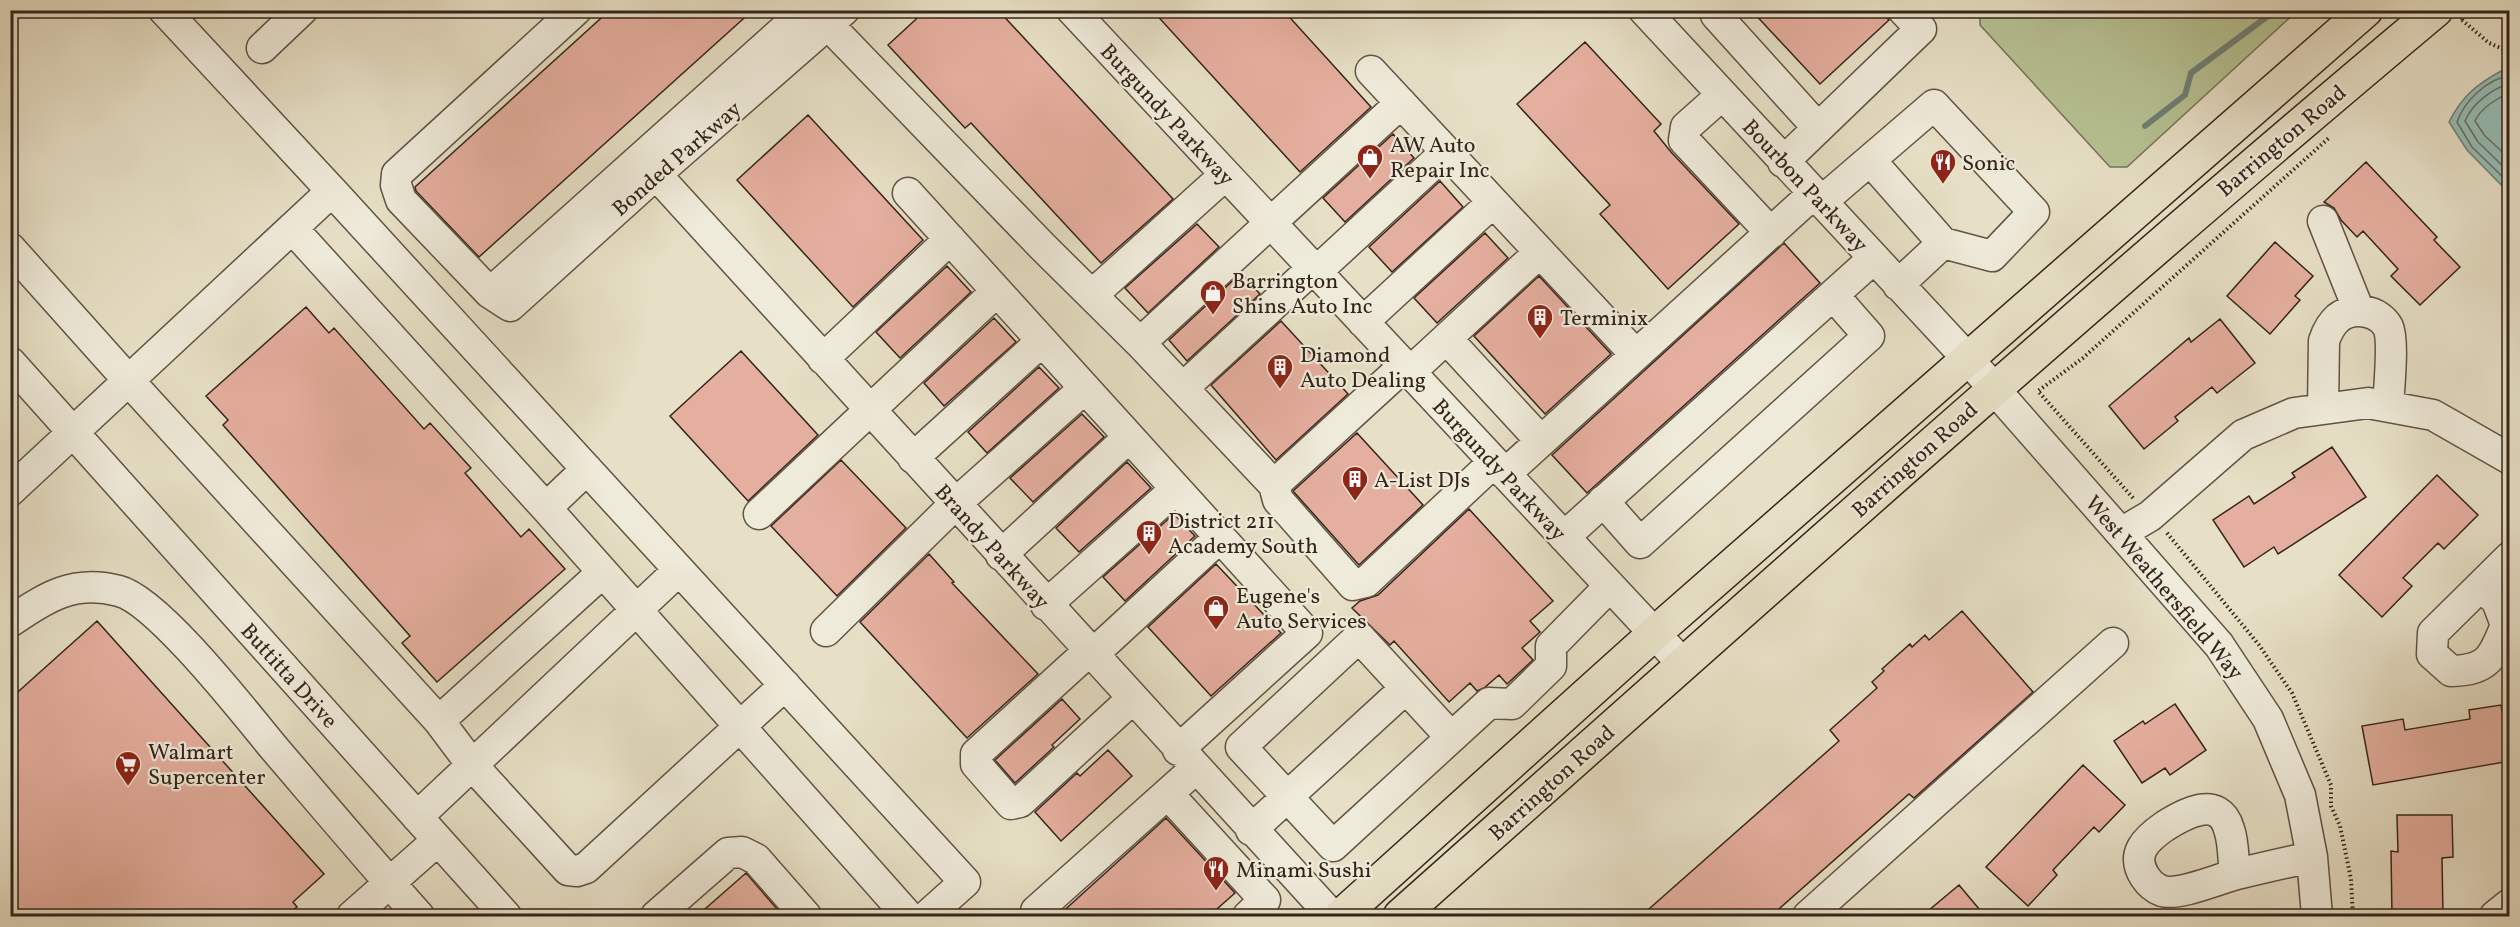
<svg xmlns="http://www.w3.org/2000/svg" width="2520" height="927" font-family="Vollkorn,serif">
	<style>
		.green { fill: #b7c294; stroke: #767358; stroke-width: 1.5 }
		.water { fill: #97bdb5; stroke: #708077; stroke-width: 1.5 }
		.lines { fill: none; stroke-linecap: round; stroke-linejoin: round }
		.shore { stroke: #667068; stroke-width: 1.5 }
		.stream { stroke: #708077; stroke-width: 6 }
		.building { fill: #e5af9f; stroke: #35241b; stroke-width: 1.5 }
		.minor-casing { stroke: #625346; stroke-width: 33 }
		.major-casing { stroke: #35241b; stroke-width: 36 }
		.path { stroke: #35241b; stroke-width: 4; stroke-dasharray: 1.5 3; stroke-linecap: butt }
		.minor { stroke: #efebda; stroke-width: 30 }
		.major { stroke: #e7e0c6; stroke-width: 33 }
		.labels { text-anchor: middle; stroke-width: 4.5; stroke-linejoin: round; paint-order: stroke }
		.street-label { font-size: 22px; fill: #35241b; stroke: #efebda }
		.poi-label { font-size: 22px; fill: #35241b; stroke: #efebda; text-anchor: start }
	</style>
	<rect width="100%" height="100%" fill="#e7e0c6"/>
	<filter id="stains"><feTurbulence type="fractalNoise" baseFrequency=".00333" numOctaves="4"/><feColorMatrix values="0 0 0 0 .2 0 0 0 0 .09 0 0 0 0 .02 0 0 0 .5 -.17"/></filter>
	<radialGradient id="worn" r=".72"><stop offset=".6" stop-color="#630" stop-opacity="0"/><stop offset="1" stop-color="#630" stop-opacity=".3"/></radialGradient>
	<path class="green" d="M1980,11V10L2297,11L2127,167H2110L1980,25Z"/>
	<path class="water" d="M2503,70H2509V193L2467,150L2449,122C2462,96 2477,84 2503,70Z"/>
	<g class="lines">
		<path class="shore" d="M2510,76C2487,78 2464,102 2457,122L2472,147L2510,184
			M2510,84C2492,88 2472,104 2465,121L2478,142L2510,173
			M2510,93C2497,98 2481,108 2475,121L2485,136L2510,159"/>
		<path class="stream" d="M2145,126L2185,95L2191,73L2276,10"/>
	</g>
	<path class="building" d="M610,10H753L479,257L416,191L415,187Z
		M926,10H998L1173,199L1101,263L971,123L965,128L888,45Z
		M1152,10H1283L1371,107L1300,172Z
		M1751,10H1880L1889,20L1820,84Z
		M1585,42L1661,124L1654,131L1671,152L1739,224L1668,289L1600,214L1610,205L1517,104Z
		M808,115L923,240L853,307L737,180Z
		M1393,134L1414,158L1345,222L1323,198Z
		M2366,162L2437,237L2434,240L2460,267L2420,305L2391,276L2398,269L2363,231L2357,237L2341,220L2334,208L2324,202Z
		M1440,181L1463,207L1392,272L1369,247Z
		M1197,224L1219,247L1148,313L1125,288Z
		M1485,233L1508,258L1437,323L1414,298Z
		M2275,242L2313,276L2295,296L2300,300L2270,334L2227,296Z
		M1784,243L1820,283L1587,493L1552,455Z
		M947,266L971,292L900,358L876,332Z
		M1241,273L1260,294L1187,361L1169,340Z
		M1539,276L1611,354L1545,414L1474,336Z
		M306,307L329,333L334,328L424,429L430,423L471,468L465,473L521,537L529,529L565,569L437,682L402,643L410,636L223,425L228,420L206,396Z
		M994,318L1016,342L944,406L924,383Z
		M2220,319L2255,363L2217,393L2212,387L2175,417L2178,421L2144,449L2109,406L2189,338L2191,342Z
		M1281,321L1348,394L1276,460L1211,385Z
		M741,351L818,435L748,501L670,416Z
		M1039,367L1059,388L987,453L968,432Z
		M1082,414L1104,437L1033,502L1010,478Z
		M1357,433L1423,505L1359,565L1293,491Z
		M2332,447L2366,497L2278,554L2274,547L2244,567L2213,520L2249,496L2254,504L2295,477L2292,473Z
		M841,460L906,528L837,596L771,526Z
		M1127,462L1151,488L1079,552L1056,528Z
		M2437,475L2478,515L2444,549L2438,543L2403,578L2412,586L2382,617L2339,575Z
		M1469,509L1553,601L1530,621L1540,632L1522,648L1533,660L1507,684L1499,675L1484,688L1477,691L1470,683L1449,702L1394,641L1390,645L1352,608L1360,601L1378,595Z
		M1174,514L1195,536L1125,601L1103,577Z
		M929,554L954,582L952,583L1038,674L967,738L860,622Z
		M1216,564L1281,633L1211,696L1148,627Z
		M1962,611L2033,692L1914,798L1909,794L1771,916H1641L1839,741L1830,730L1877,688L1872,682L1884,671L1882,669L1910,644L1912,647L1925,635L1929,640Z
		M97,621L324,874L293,902L297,907L286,916H10V699Z
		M1062,699L1080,719L1052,745L1054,747L1015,783L995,760Z
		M2175,704L2206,750L2170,775L2165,768L2142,783L2114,741L2143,721L2145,724Z
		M2501,705L2510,761L2373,785L2362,726L2403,719L2405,730L2470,719L2469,710Z
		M1108,750L1132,776L1061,841L1035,812L1077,773L1080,776Z
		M2083,765L2125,805L2099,832L2094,827L2053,870L2057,875L2028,906L1986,867Z
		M2397,815H2452L2453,857L2442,858L2443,916H2392L2391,851L2398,852Z
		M1166,818L1235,893L1209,916H1058Z
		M746,873L783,916H697Z
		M1959,885L1985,916H1922Z"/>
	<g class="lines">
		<g class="minor-casing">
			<path id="minor" d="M576,10L397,174L396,185L401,200L490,293L510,306L655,175L844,10
				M814,10L1042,246L1140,343L1274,485L1278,500L1353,585L1366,582L1494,462
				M1072,10L1683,664
				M1644,10L1968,359L2219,645L2268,719L2300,795L2312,857L2317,916
				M1716,15L1818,128
				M262,48L302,10
				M1371,71L1636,355
				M1722,95L1686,127L1684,140L1771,233
				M641,158L1332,916
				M1783,162L1921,29L1903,10
				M332,191L965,882L927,916
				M908,193L1307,633L1178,750
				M1821,202L1934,105L2034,212L1992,256L1943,243L1870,160
				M2323,221L2359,311
				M292,228L546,508L908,916
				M10,248L129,381L439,721L472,765L568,870L577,871L586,868L785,685
				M1316,272L1446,152
				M1898,285L1943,243
				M490,293L806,10
				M1092,295L1225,175
				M1363,322L1493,202
				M1447,339L1541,441
				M1140,343L1401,103
				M823,359L950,239
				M10,362L506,916
				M1410,372L1540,252
				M1183,388L1312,269
				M2323,409L2324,341C2327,332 2331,324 2338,318C2353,306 2379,310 2388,327C2394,340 2389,389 2388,406
				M913,458L1042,341
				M1505,474L1813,194
				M1274,485L1404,366
				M10,491L332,191L164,10
				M1603,501L1640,543L1869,336L1833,295
				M546,508L587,469
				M759,514L997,291
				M2121,533L2150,516L2243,435L2294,413L2368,403L2433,415L2510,459
				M1564,537L1874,258
				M1001,555L1129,437
				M2481,586L2497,601L2506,625C2493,658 2488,670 2451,671L2432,654L2433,633L2510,557
				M1046,605L1176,489
				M10,622C46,597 74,579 119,591C158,601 245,713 274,748C322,804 370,861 419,916
				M826,631L955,504L1085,388
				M1089,651L976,754V764L1011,804L1020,802L1132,699
				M1092,655L1219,538
				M439,721L603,572
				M1451,737L1359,637L1241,747L1333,846L1489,703L1512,704L1551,666V646L1610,586
				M1168,794L1265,900L1248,916
				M417,817L679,570
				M1251,830L1406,688
				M2235,874C2233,860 2234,843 2229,829C2219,794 2184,814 2165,826C2146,839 2130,854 2145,877C2149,883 2154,888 2162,891C2179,896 2218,879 2237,874C2262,868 2287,862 2312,857
				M352,916L438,840
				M656,916L728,853L742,852L756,859L806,916
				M1041,916L1036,911L1195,769
				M1808,916L2113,643
				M2495,916L2510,904"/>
		</g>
		<g class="major-casing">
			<path id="major" d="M1341,916L1655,633L2366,10
				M1400,916C1743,611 2084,305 2436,10"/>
		</g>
		<path class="path" d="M2461,20L2472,10
			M2462,20L2489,43L2510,52
			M2133,498L2038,391L2083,358L2330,137
			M2167,533L2259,645L2292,693L2331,785V806L2340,826L2351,879L2353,916"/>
		<use href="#minor" class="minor"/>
		<use href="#major" class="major"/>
	</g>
	<defs>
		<g id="shop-pin" transform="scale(1.35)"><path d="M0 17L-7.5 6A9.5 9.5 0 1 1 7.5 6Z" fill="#8f2418" stroke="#efebda"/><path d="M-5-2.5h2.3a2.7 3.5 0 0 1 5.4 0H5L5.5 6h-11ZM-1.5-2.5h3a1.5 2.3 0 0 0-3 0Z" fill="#fff"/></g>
		<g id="restaurant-pin" transform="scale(1.35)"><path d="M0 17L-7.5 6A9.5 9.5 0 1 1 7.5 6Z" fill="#8f2418" stroke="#efebda"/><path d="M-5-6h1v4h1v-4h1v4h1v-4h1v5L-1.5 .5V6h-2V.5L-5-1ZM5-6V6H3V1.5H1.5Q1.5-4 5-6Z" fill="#fff"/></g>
		<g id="building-pin" transform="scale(1.35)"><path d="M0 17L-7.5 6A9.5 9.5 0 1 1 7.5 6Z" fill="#8f2418" stroke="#efebda"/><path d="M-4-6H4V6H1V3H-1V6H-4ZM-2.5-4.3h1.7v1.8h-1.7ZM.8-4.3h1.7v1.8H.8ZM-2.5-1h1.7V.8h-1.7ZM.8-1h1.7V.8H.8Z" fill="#fff"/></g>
		<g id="supermarket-pin" transform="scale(1.35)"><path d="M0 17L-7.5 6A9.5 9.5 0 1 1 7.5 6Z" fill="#8f2418" stroke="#efebda"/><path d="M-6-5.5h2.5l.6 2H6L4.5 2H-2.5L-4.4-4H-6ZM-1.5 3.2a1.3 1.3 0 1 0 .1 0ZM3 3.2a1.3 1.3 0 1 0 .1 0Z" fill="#fff"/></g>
	</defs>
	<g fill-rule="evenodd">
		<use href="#shop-pin" x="1370" y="157"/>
		<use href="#restaurant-pin" x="1943" y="162"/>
		<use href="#shop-pin" x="1213" y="293"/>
		<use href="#building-pin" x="1540" y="317"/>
		<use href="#building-pin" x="1280" y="367"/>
		<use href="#building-pin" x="1355" y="479"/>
		<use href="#building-pin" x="1149" y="533"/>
		<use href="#shop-pin" x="1216" y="608"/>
		<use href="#supermarket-pin" x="128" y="764"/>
		<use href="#restaurant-pin" x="1216" y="869"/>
	</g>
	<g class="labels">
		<g class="street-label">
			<text transform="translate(1168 114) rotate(47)" y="8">Burgundy Parkway</text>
			<text transform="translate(2281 140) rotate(-40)" y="8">Barrington Road</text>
			<text transform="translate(676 158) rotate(-41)" y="8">Bonded Parkway</text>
			<text transform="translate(1806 185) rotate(47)" y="8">Bourbon Parkway</text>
			<text transform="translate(1914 459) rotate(-42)" y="8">Barrington Road</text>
			<text transform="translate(1500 469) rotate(47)" y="8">Burgundy Parkway</text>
			<text transform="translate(993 546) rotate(48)" y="8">Brandy Parkway</text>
			<text transform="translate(2165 587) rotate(50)" y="8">West Weathersfield Way</text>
			<text transform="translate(290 675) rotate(48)" y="8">Buttitta Drive</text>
			<text transform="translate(1551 782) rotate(-42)" y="8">Barrington Road</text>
		</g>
		<g class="poi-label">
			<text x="1390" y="152">AW Auto<tspan x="1390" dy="25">Repair Inc</tspan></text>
			<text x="1962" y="170">Sonic</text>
			<text x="1232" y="288">Barrington<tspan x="1232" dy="25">Shins Auto Inc</tspan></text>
			<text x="1560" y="325">Terminix</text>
			<text x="1300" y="362">Diamond<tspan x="1300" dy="25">Auto Dealing</tspan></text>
			<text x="1374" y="487">A-List DJs</text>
			<text x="1168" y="528">District 211<tspan x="1168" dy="25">Academy South</tspan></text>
			<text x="1236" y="603">Eugene's<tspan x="1236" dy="25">Auto Services</tspan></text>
			<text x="148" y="759">Walmart<tspan x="148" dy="25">Supercenter</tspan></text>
			<text x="1236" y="877">Minami Sushi</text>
		</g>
	</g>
	<rect width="2520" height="927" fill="none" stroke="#e7e0c6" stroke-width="36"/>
	<rect x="12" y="12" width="2496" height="903" fill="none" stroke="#35241b" stroke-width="3"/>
	<rect x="18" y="18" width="2484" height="891" fill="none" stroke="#35241b" stroke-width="1.5"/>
	<rect width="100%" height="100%" filter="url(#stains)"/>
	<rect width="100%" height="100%" fill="url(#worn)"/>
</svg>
